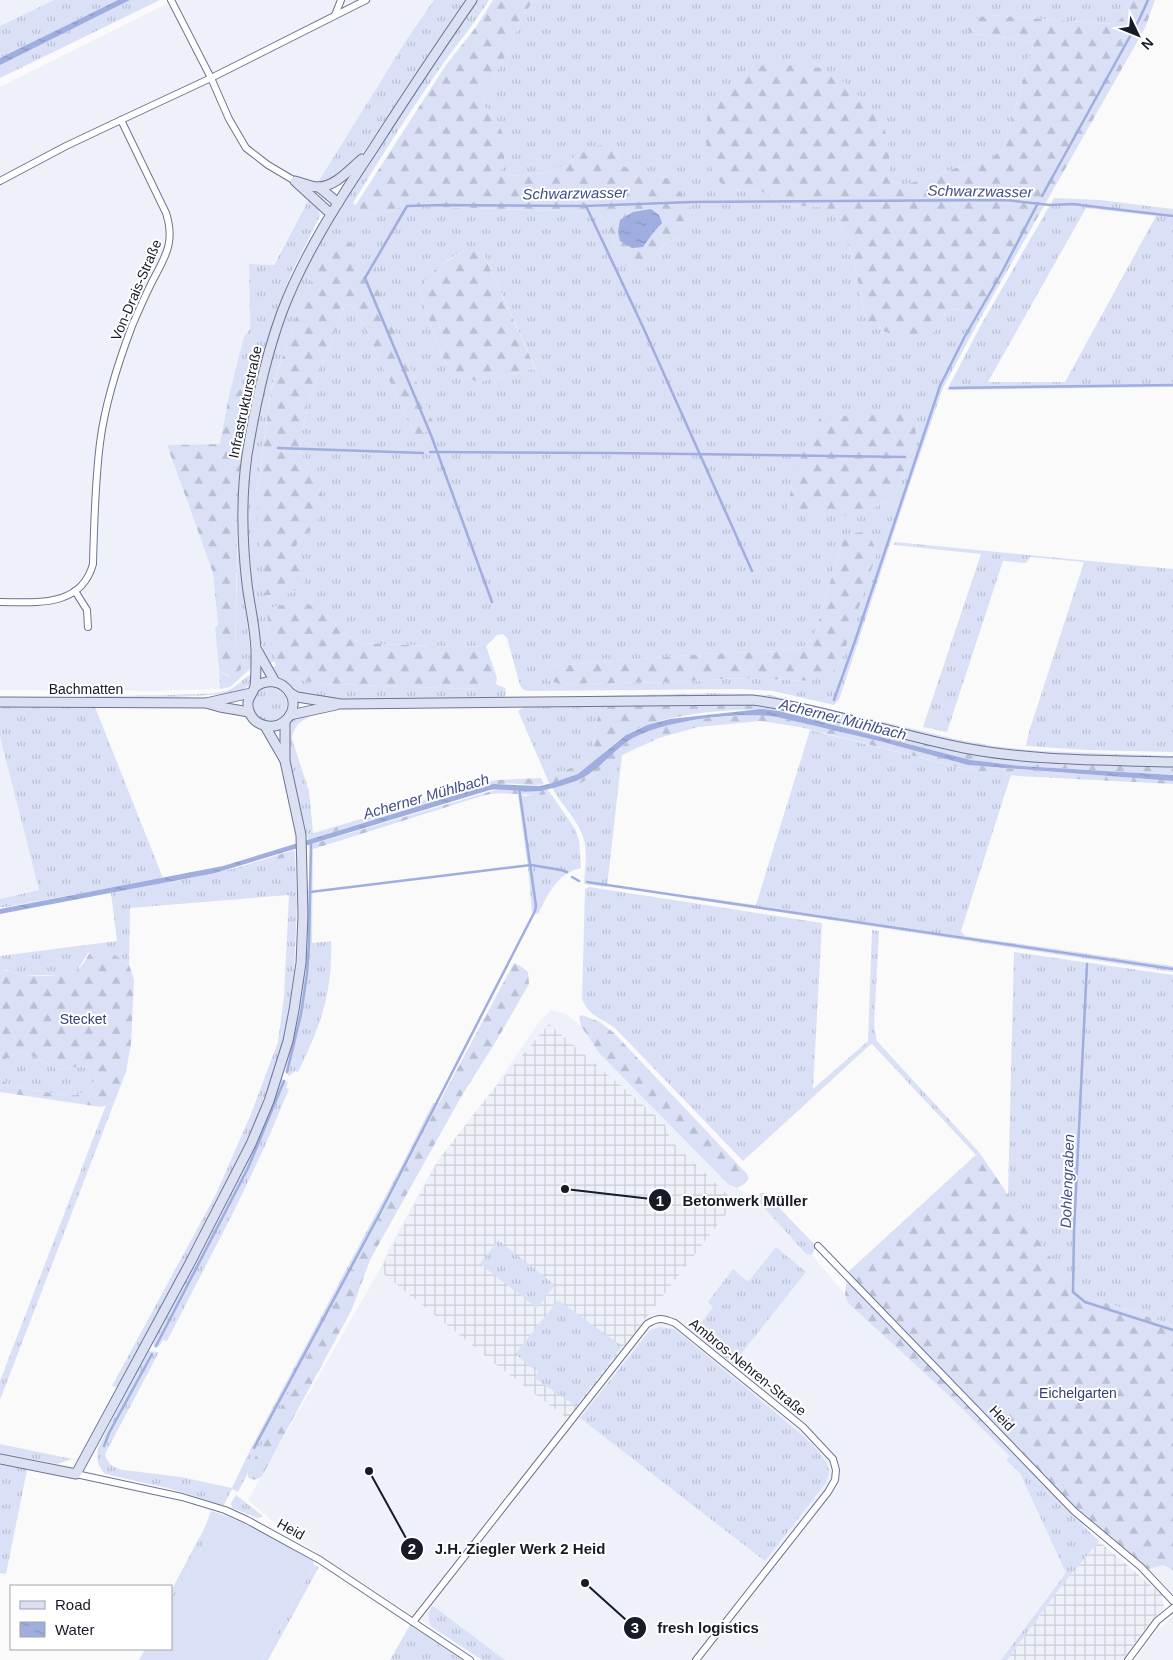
<svg xmlns="http://www.w3.org/2000/svg" width="1173" height="1660" viewBox="0 0 1173 1660" font-family="Helvetica,sans-serif">
  <style>
    .built { fill: #eff1fa }
    .industrial { fill: url(#industrial-grid) }
    .grass { fill: url(#grass-tufts); fill-rule: evenodd }
    .forest { fill: url(#forest-firs) }
    .pitch { fill: #dae1f6 }
    .water { fill: url(#water-ripples) }
    .lines { fill: none; stroke-linecap: round; stroke-linejoin: round }
    .stream { stroke: #9faddf; stroke-width: 2.5 }
    .street-casing { stroke: #6c7493; stroke-width: 8 }
    .secondary-casing { stroke: #6c7493; stroke-width: 11 }
    .street { stroke: #fff; stroke-width: 6 }
    .secondary { stroke: #dbe0f2; stroke-width: 9 }
    .labels { text-anchor: middle; dominant-baseline: central; stroke-width: 4; stroke-linejoin: round; paint-order: stroke }
    .street-label { font-size: 14px; fill: #171a27; stroke: #fff }
    .park-label { font-size: 14px; fill: #323d7b; stroke: #fff }
    .water-label { font-size: 15px; font-style: italic; fill: #404d8c; stroke: #fff }
    .leader { fill: none; stroke: #171a27; stroke-width: 2 }
    .callout-dot { fill: #171a27; stroke: #fff; stroke-width: 2 }
    .mark-label { font-size: 15px; text-anchor: middle; font-weight: bold; fill: #fff }
    .callout-label { font-size: 15px; text-anchor: middle; font-weight: bold; fill: #171a27; stroke: #fff; stroke-width: 4; stroke-linejoin: round; paint-order: stroke }
  </style>
  <defs>
    <pattern id="industrial-grid" width="8" height="8" patternUnits="userSpaceOnUse" patternTransform="scale(1.25)"><rect width="8" height="8" fill="#eff1fa"/><path d="M0 4h8M4 0v8" fill="none" stroke="#ccced6"/></pattern>
    <pattern id="grass-tufts" width="24" height="20" patternUnits="userSpaceOnUse" patternTransform="scale(1.25)"><rect width="24" height="20" fill="#dae1f6"/><path d="M3 7l-1-3M5 7V3M7 7l1-3M15 17l-1-3M17 17v-4M19 17l1-3" fill="none" stroke="#bac0d3"/></pattern>
    <pattern id="forest-firs" width="22" height="20" patternUnits="userSpaceOnUse" patternTransform="scale(1.25)"><rect width="22" height="20" fill="#dae1f6"/><path d="M5 1l3.5 6h-7zM16 11l3.5 6h-7z" fill="#bac0d3"/></pattern>
    <pattern id="water-ripples" width="26" height="14" patternUnits="userSpaceOnUse" patternTransform="scale(1.25)"><rect width="26" height="14" fill="#9faddf"/><path d="M2 4q2-2 4 0t4 0M15 11q2-2 4 0t4 0" fill="none" stroke="#8894bf"/></pattern>
  </defs>
  <rect width="100%" height="100%" fill="#fafafa"/>
  <g class="built">
    <path d="M0,0H54L0,26Z"/>
    <path d="M175,0H434L407,39L318,182L273,265L249,264L250,329L244,337L221,444L167,445L213,573L218,626L215,627L220,689L151,691L0,690V87Z"/>
    <path d="M0,737L39,890L0,899Z"/>
    <path d="M551,1010L566,1014L581,1026L600,1054L728,1184L737,1188L760,1203L806,1254L812,1255L845,1294L848,1303L945,1392L1099,1541L1162,1595L1164,1608L1151,1621L1122,1660H482L289,1535L248,1500L381,1267L388,1250L434,1166L492,1091L541,1019Z"/>
    <path d="M1173,1549V1594L1149,1569Z"/>
    <path d="M1173,1616V1660H1135L1155,1633Z"/>
  </g>
  <g class="industrial">
    <path d="M549,1024L664,1123L671,1141L735,1202L568,1419L498,1366L380,1271L439,1159L492,1091Z"/>
    <path d="M1099,1541L1162,1595L1164,1608L1151,1621L1122,1660H1007L1063,1584Z"/>
  </g>
  <g class="grass">
    <path d="M54,0H118L0,58V26Z"/>
    <path d="M130,0H160L0,78V64Z"/>
    <path d="M434,0H467L366,149L340,175L323,183L318,182L407,39Z"/>
    <path d="M477,0H489C475,23 458,43 442,65C411,110 381,156 353,203L362,212L373,216L404,206L597,212L607,221L617,249L641,270L668,242L685,236L668,178L638,172L621,165L615,150L579,151L568,165L545,173L512,176L501,171L499,124L484,106L483,95L510,48L522,16L535,0H1130L1120,20L1109,24L989,15L971,33L1030,41L1033,45L1004,146L999,152L987,161L956,168L932,177L903,185L888,179L890,151L726,189L761,191L785,205L826,207L836,215L854,260L865,317L936,329L941,317L952,309L969,311L977,318L981,317L943,388L911,480L842,691L839,699L834,705L773,691L741,689L530,691L523,690L520,685L507,638L503,634L497,635L486,646L454,647L359,643L340,631L327,614L267,611C269,634 270,662 292,676C306,684 325,683 341,684C390,687 440,688 489,689L496,684L505,688L506,692L504,699L359,700L307,696L295,692L290,685L274,674L271,669L276,665L274,661L269,665C254,631 253,594 250,557C248,540 246,522 247,505C248,420 274,333 312,258C331,221 355,186 377,151C409,100 442,50 477,0ZM480,247L537,371L531,369L478,382L454,372L443,359L420,294C425,273 459,248 480,247ZM325,253L356,269L365,262L374,274L375,282L433,422V428L416,435L353,306L349,304L345,305L308,401L299,446L303,457L320,483L316,525L300,540L294,549L295,554L305,570L257,509V493L271,389L302,302ZM812,430L916,439L896,495L878,506L787,505ZM843,539L855,617L841,661L837,668L810,681L746,678L670,682L559,684L548,680L553,666L703,654L782,651L804,647L815,634Z"/>
    <path d="M1054,198L1100,200L1173,209V387L947,390L981,325ZM1086,208L1156,216L1065,382H988Z"/>
    <path d="M309,199L319,210L320,216L291,274L280,303L255,386L230,391L244,337L250,329L249,264L274,265Z"/>
    <path d="M238,533L252,667L230,687L220,689L219,671L228,676L240,661L235,656Z"/>
    <path d="M895,542L1173,569V752L1087,750L1026,746L1029,732L1084,562L1030,557L1026,563L1003,561L947,732L923,727L981,554L894,545Z"/>
    <path d="M252,674L249,685L239,693L162,698L86,699L85,697L86,695C120,696 154,696 188,694C200,694 214,694 226,691C237,688 242,678 252,674Z"/>
    <circle cx="270" cy="704" r="17"/>
    <path d="M714,693L770,695L955,739L993,746L1040,751L1173,756V759L1019,753L957,743L811,708L721,696L592,699L522,698Z"/>
    <path d="M0,706L95,707L163,878L6,907H0V899L39,890L0,737Z"/>
    <path d="M605,706C592,720 596,736 594,754L587,761L547,778L518,711L524,707Z"/>
    <path d="M331,711C314,715 294,718 292,739L309,791L313,833L307,835L289,759L287,727L294,718L309,713Z"/>
    <path d="M810,730L965,769L1011,775L961,931L965,936L1173,966V972L692,899L693,896L756,905Z"/>
    <path d="M622,755L607,887L584,884C585,869 588,851 583,837C578,821 564,807 555,793L577,786Z"/>
    <path d="M518,794L525,796L551,794L575,829L579,840L581,868C556,874 549,893 538,914L532,913L529,876Z"/>
    <path d="M313,849L312,943L331,941C333,993 320,1027 298,1072L295,1071L289,1076L285,1071C307,995 307,928 310,850Z"/>
    <path d="M295,855L297,905L294,972L285,1036L260,1110L244,1146L192,1249L118,1387L112,1386L216,1194L251,1114L278,1042L284,997L289,895L130,908L129,965L105,949L88,953L78,969L66,975H21L6,970H0V956L117,941L111,893L236,868L248,867Z"/>
    <path d="M589,887L822,923L813,1089L868,1041L872,930L879,931L874,1026L877,1041L979,1152L976,1155L873,1045L871,1044L743,1161L616,1029C601,1017 589,1017 582,999L585,889Z"/>
    <path d="M1014,952L1173,975V1325L1088,1297L1066,1280L1008,1195Z"/>
    <path d="M20,1052L33,1056L59,1070L80,1066L95,1070C98,1081 89,1092 77,1095C65,1097 23,1087 8,1085L0,1078V1059H5Z"/>
    <path d="M281,1079L288,1082L286,1088L289,1089L265,1146L235,1209L167,1341L163,1340L160,1345L156,1348L154,1347L153,1342L256,1145Z"/>
    <path d="M114,1103L0,1400V1381L106,1105Z"/>
    <path d="M433,1103H439L238,1492L232,1489L224,1505H221L171,1489L105,1474C98,1466 96,1460 98,1448L145,1354L148,1351L159,1352L105,1454C108,1464 113,1468 124,1470L181,1477L232,1488L251,1448L403,1163Z"/>
    <path d="M760,1193H765L816,1246L812,1255L806,1254L760,1203L759,1196Z"/>
    <path d="M498,1240L555,1285L537,1308L480,1264Z"/>
    <path d="M776,1247L806,1272L733,1364L694,1332L713,1307L708,1302L733,1269L748,1282Z"/>
    <path d="M558,1300L622,1346L576,1406L534,1378L538,1372L515,1354Z"/>
    <path d="M659,1327L674,1329C711,1359 748,1389 784,1420C799,1433 819,1447 827,1465C830,1471 829,1476 826,1483L765,1561L580,1418L644,1338L649,1331Z"/>
    <path d="M0,1444L72,1459L57,1464L0,1453Z"/>
    <path d="M1010,1456L1099,1541L1063,1584L1007,1660H1001L1066,1573L1020,1473L1006,1460Z"/>
    <path d="M0,1462L25,1468L27,1470L6,1574L0,1573Z"/>
    <path d="M236,1495L263,1516L258,1518L232,1508L231,1503Z"/>
    <path d="M211,1511L221,1514L171,1602V1591L205,1527Z"/>
    <path d="M314,1565L319,1567L268,1660H262Z"/>
    <path d="M433,1606L505,1660H482L432,1627C427,1619 427,1613 433,1606Z"/>
    <path d="M410,1625L462,1660H390Z"/>
  </g>
  <g class="forest">
    <path d="M493,0H535L522,16L510,48L483,95L484,106L499,124L507,146L501,171L512,176L545,173L568,165L579,151L606,144L615,150L621,165L638,172L668,178L680,192L695,214L693,227L685,236L668,242L641,270L626,266L617,249L607,221L597,212L404,206L373,216L362,212L355,206L446,65L476,27Z"/>
    <path d="M1130,0H1155L1145,28L981,317L977,318L969,311L952,309L941,317L937,329L928,337C906,336 879,337 865,317L854,260L836,215L825,207L785,205L761,191L726,189L713,174L705,138L708,113L740,80L766,63L822,68L849,85L883,122L890,151L888,179L903,185L932,177L956,168L987,161L999,152L1004,146L1033,45L1030,41L971,33L968,29L974,20L988,15L1109,24L1120,20Z"/>
    <path d="M338,238H343L354,246L356,268L365,262L369,261L376,267L375,282L433,422V428L418,436L416,435L353,306L349,304L345,305L308,401L299,446L303,457L320,483L323,506L316,525L300,540L294,549L296,556L305,570L304,583C291,596 284,595 265,595L257,509V493L271,390L302,301L325,253Z"/>
    <path d="M471,247H480L537,372L531,369L478,382L454,372L443,359L420,294C425,270 451,259 471,247Z"/>
    <path d="M255,386L243,441L238,500L235,656L240,661L241,669C233,679 228,675 219,671L215,627L218,626L213,573L167,445L220,444L230,391Z"/>
    <path d="M906,413L915,425L916,439L896,495L878,506L854,516L789,511L787,505C796,476 802,441 821,417Z"/>
    <path d="M862,532L871,539L877,552L841,661L837,668L824,677L810,681L744,678L670,682L559,684L548,680L546,674L552,666L703,654L782,651L804,647L815,634L843,539L848,534Z"/>
    <path d="M306,603L327,614L340,631L359,643L454,647L486,646L497,678L496,684L489,689C440,688 390,687 341,684C325,683 306,684 292,676C269,662 269,634 267,611L275,606Z"/>
    <path d="M728,703L789,709L969,753L1004,758L1173,766V775L1021,766L971,760L779,711C739,707 660,713 626,735C611,745 599,759 585,770C575,777 561,780 549,784L547,778L587,761L594,754C596,736 592,720 605,706Z"/>
    <path d="M759,714L777,717L879,741L968,765L1173,781V784L1018,776L965,769L800,727L760,721L698,727L659,738L622,755L577,786L555,793L552,788C563,785 575,783 584,776C603,765 617,747 636,736C669,717 721,718 759,714Z"/>
    <path d="M541,778L544,784C530,787 516,782 502,784C436,798 372,820 308,840L307,835L478,784L496,780Z"/>
    <path d="M499,789L531,791L547,789L551,794C529,797 508,791 485,795L310,850L309,845Z"/>
    <path d="M294,850L295,855L248,867L236,868Z"/>
    <path d="M94,948L105,949L119,958L129,965L134,979L131,1044L126,1072L114,1103L101,1107L0,1092V1078L8,1085C23,1087 65,1097 77,1095C89,1092 99,1081 94,1070L80,1066L59,1070L33,1056L20,1052L5,1059H0V970C9,970 15,974 23,975C37,976 66,977 77,970C85,965 87,954 94,948Z"/>
    <path d="M514,963L522,967L528,972L529,984L498,1038L461,1097L370,1260L352,1309L262,1476C257,1480 254,1481 248,1477V1471L439,1103Z"/>
    <path d="M582,1015L600,1022L614,1033L747,1174L748,1179L744,1184L737,1188L728,1184L600,1054L581,1026L579,1017Z"/>
    <path d="M979,1152L1066,1280L1088,1297L1173,1325V1570L1163,1565L1149,1569L1079,1522L1010,1456L945,1392L848,1303L845,1294L848,1272Z"/>
  </g>
  <path class="pitch" d="M221,1514C254,1526 283,1544 313,1561L314,1565L262,1660H139L145,1649H171V1602Z"/>
  <g class="water">
    <path d="M118,0H130L0,65V58Z"/>
    <path d="M651,209L659,215L662,223L653,233L643,247L632,248L620,241L618,232L620,220L633,212Z"/>
    <path d="M761,709L779,711L971,760L1021,766L1173,775V781L968,765L879,741L777,717C740,711 659,720 628,741C610,754 594,775 573,782C562,786 550,789 540,791C523,793 506,788 490,790L215,873L0,914V909L223,866L435,801L493,784L539,786L549,784L578,774L626,735L647,725L670,719Z"/>
  </g>
  <g class="lines">
    <g class="stream">
      <path d="M1042,196L1139,20L1148,0"/>
      <path d="M586,206L643,327L752,571"/>
      <path d="M950,388L1173,385"/>
      <path d="M278,448L423,453"/>
      <path d="M430,452L613,453L905,457"/>
      <path d="M492,602L431,435L365,278L407,206L445,205L586,206L692,202L1006,200L1050,205L1073,204L1105,208L1173,216"/>
      <path d="M834,700L855,641L940,386L964,338L1002,272L1038,203"/>
      <path d="M572,877L579,881"/>
      <path d="M587,882L1173,969"/>
      <path d="M310,892L531,865L561,870L567,872"/>
      <path d="M1087,964L1074,1231L1073,1292L1085,1302L1173,1330"/>
      <path d="M287,1072L301,1014L307,974L309,945L311,842"/>
      <path d="M156,1346L248,1168L284,1081"/>
      <path d="M104,1446L109,1433L152,1354"/>
      <path d="M254,1448L379,1215L535,911L536,906L519,788"/>
    </g>
    <defs>
      <g id="street">
        <path d="M171,0L211,78L229,119L246,148L268,165L295,181"/>
        <path d="M335,15L341,0"/>
        <path d="M121,120L211,78L366,0"/>
        <path d="M0,181L66,146L121,120L166,213C176,244 164,258 151,284C144,298 138,312 132,326C118,363 105,403 100,443C95,483 94,523 93,564C81,608 36,602 0,602"/>
        <path d="M75,591L87,610L88,627"/>
        <path d="M818,1246L1074,1511L1141,1567L1173,1601"/>
        <path d="M76,1474L182,1497L225,1510L247,1520L320,1560L470,1660"/>
        <path d="M413,1622L647,1324C659,1317 662,1318 675,1323L803,1427L833,1459L836,1470L835,1480L828,1492L696,1660"/>
        <path d="M1128,1660L1157,1621L1173,1608"/>
      </g>
      <g id="secondary">
        <path d="M295,181C302,183 311,187 318,187C335,187 350,169 362,159"/>
        <path d="M297,183L331,214"/>
        <path d="M319,187L338,203"/>
        <path d="M257,650L275,682"/>
        <path d="M255,687C280,669 307,701 285,721C273,731 254,726 249,711C245,698 253,695 255,686C256,678 256,667 256,659C257,634 250,609 247,584C242,541 241,497 247,455C255,406 265,358 282,312C304,254 339,200 373,149C405,99 438,49 472,0"/>
        <path d="M290,693L297,697L341,704L752,700C824,709 893,734 964,748C1033,761 1103,760 1173,762"/>
        <path d="M0,702L206,703L251,693"/>
        <path d="M206,703L220,707L249,712"/>
        <path d="M290,715L336,705"/>
        <path d="M265,726L284,759"/>
        <path d="M0,1459L76,1474L190,1263L251,1144L269,1101L288,1041L294,1010L301,963L303,915L301,835L285,761V721"/>
      </g>
    </defs>
    <use href="#street" class="street-casing"/>
    <use href="#secondary" class="secondary-casing"/>
    <use href="#street" class="street"/>
    <use href="#secondary" class="secondary"/>
  </g>
  <g class="labels">
    <g class="street-label">
      <text transform="translate(136 290) rotate(-67)">Von-Drais-Straße</text>
      <text transform="translate(245 402) rotate(-78)">Infrastrukturstraße</text>
      <text x="86" y="689">Bachmatten</text>
      <text transform="translate(748 1367) rotate(39)">Ambros-Nehren-Straße</text>
      <text transform="translate(1002 1418) rotate(46)">Heid</text>
      <text transform="translate(291 1529) rotate(29)">Heid</text>
    </g>
    <g class="park-label">
      <text x="83" y="1019">Stecket</text>
      <text x="1078" y="1393">Eichelgarten</text>
    </g>
    <g class="water-label">
      <text transform="translate(980 191) rotate(1)">Schwarzwasser</text>
      <text transform="translate(575 193) rotate(-1)">Schwarzwasser</text>
      <text transform="translate(843 719) rotate(14)">Acherner Mühlbach</text>
      <text transform="translate(426 796) rotate(-16)">Acherner Mühlbach</text>
      <text transform="translate(1067 1181) rotate(-88)">Dohlengraben</text>
    </g>
  </g>
  <path class="leader" d="M565 1189L660 1200M369 1471L412 1549M585 1583L635 1628"/>
  <g class="callout-dot">
    <circle cx="565" cy="1189" r="5"/>
    <circle cx="369" cy="1471" r="5"/>
    <circle cx="585" cy="1583" r="5"/>
    <circle cx="660" cy="1200" r="12"/>
    <circle cx="412" cy="1549" r="12"/>
    <circle cx="635" cy="1628" r="12"/>
  </g>
  <g class="mark-label">
    <text x="660" y="1206">1</text>
    <text x="412" y="1554">2</text>
    <text x="635" y="1633">3</text>
  </g>
  <g class="callout-label">
    <text x="745" y="1206">Betonwerk Müller</text>
    <text x="520" y="1554">J.H. Ziegler Werk 2 Heid</text>
    <text x="708" y="1633">fresh logistics</text>
  </g>
  <rect x="10" y="1585" width="162" height="65" fill="#ffffff" stroke="#a2a3a9"/>
  <rect x="20" y="1601" width="25" height="8" fill="#dbe0f2" stroke="#a2a3a9"/>
  <text x="55" y="1610" font-size="15" fill="#171a27">Road</text>
  <rect x="20" y="1622" width="25" height="15" fill="url(#water-ripples)" stroke="#a2a3a9"/>
  <text x="55" y="1635" font-size="15" fill="#171a27">Water</text>
  <g transform="translate(1138 35) rotate(133)" stroke="#ffffff" stroke-width="4" paint-order="stroke">
  <path d="M0-4L9 19L0 12L-9 19Z" fill="#171a27"/>
  <text y="-8" font-size="14" font-weight="bold" text-anchor="middle" fill="#171a27">N</text>
  </g>
</svg>
